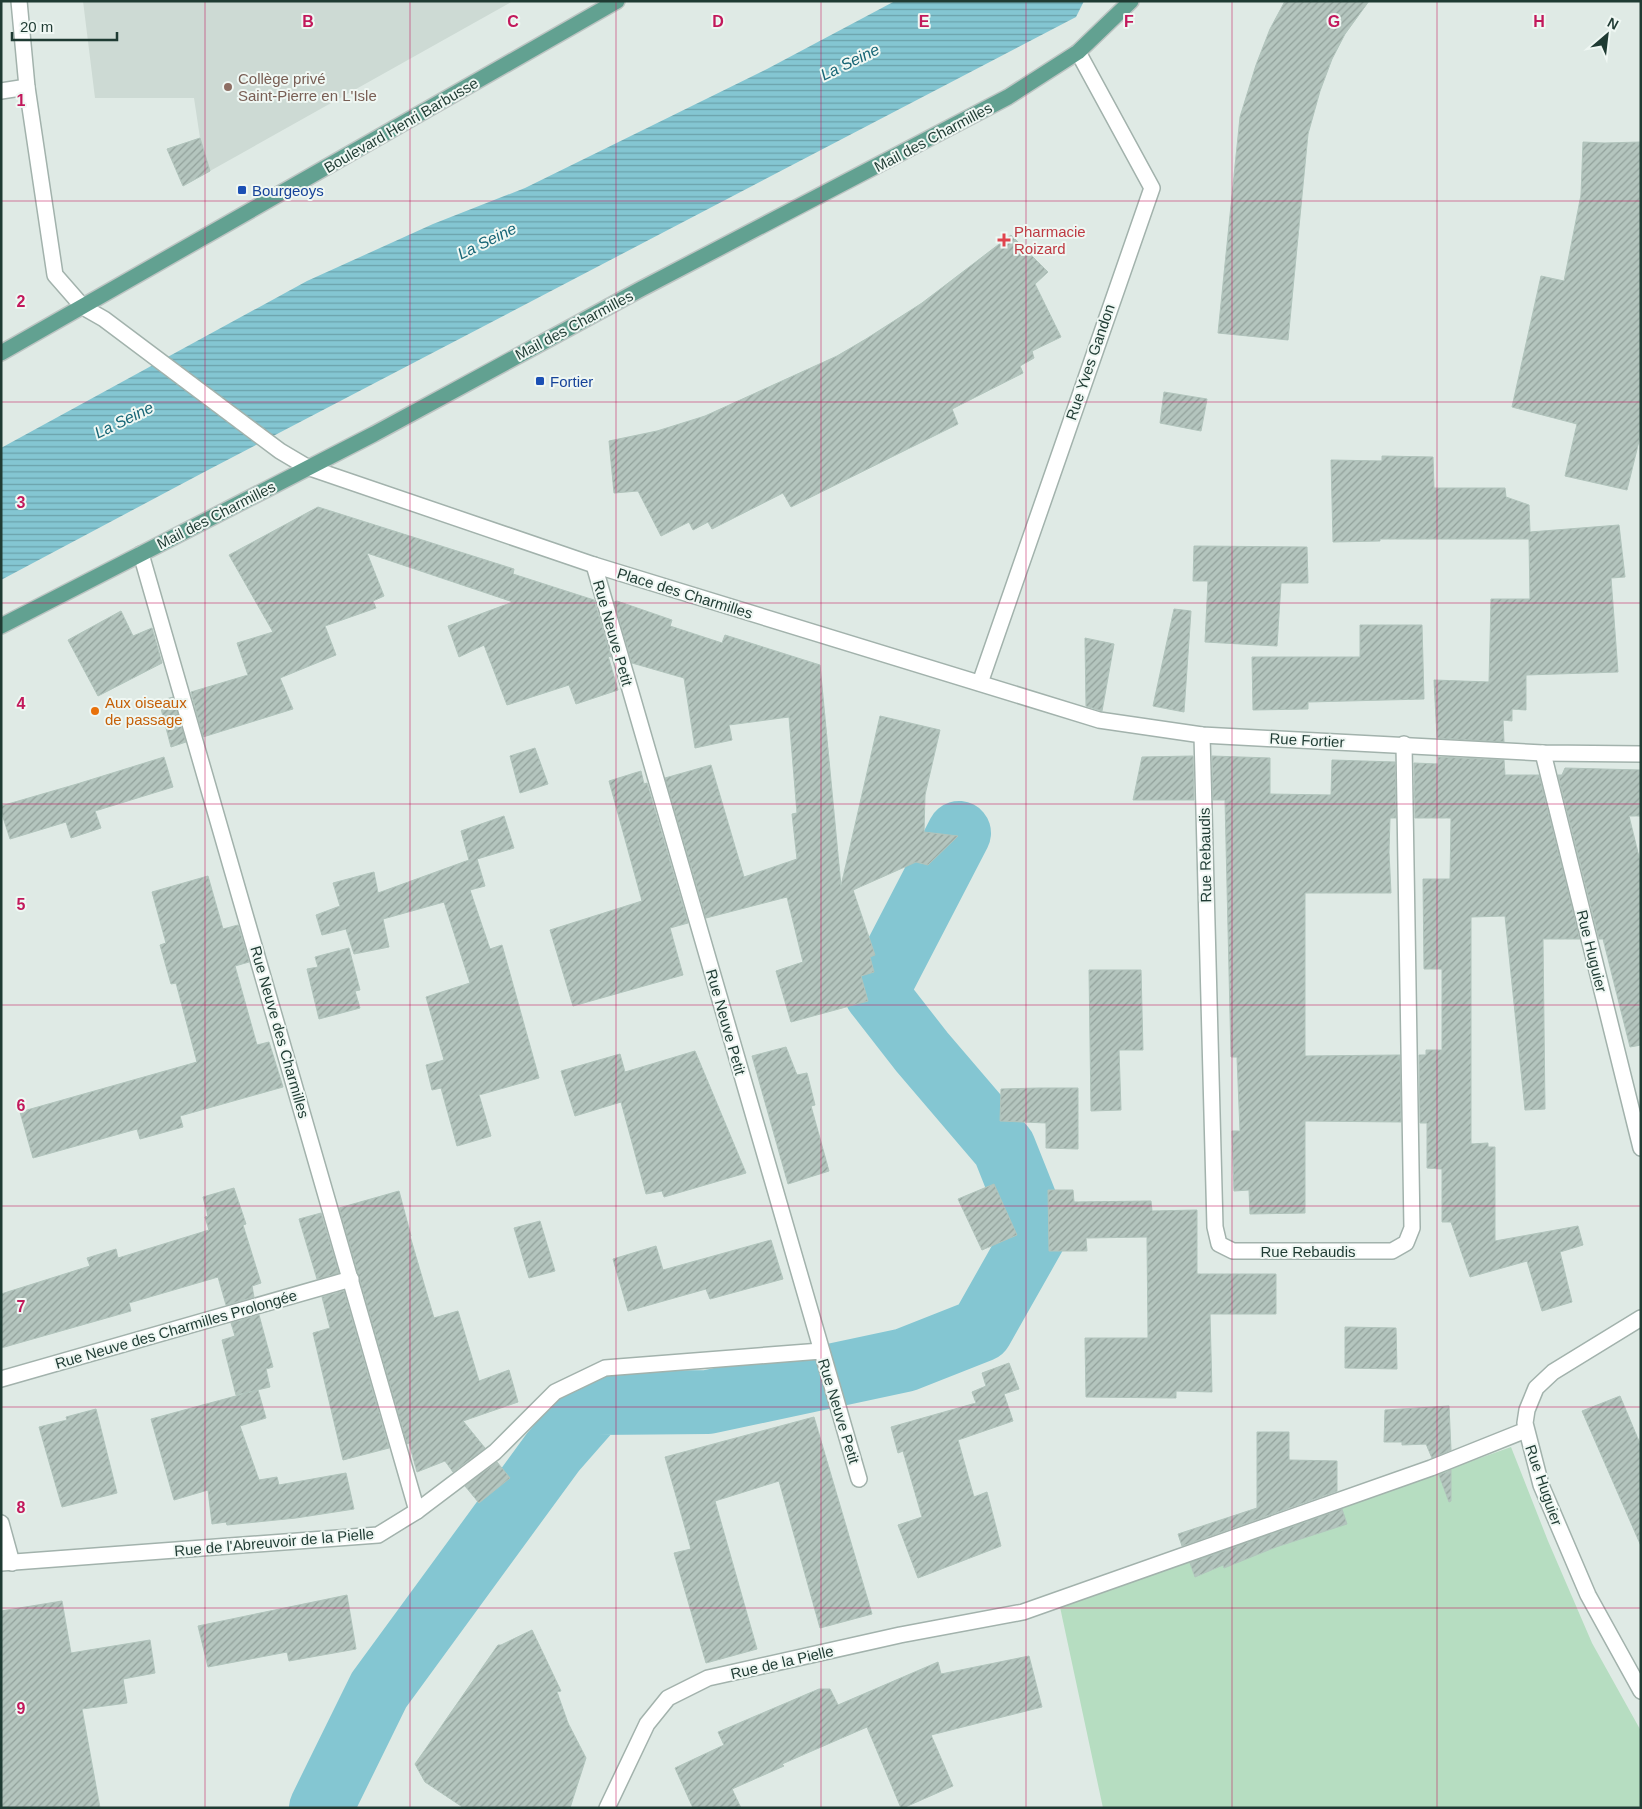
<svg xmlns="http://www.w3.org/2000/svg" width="1642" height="1809" viewBox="0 0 1642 1809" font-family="Helvetica,sans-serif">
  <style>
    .built { fill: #cddad4 }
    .garden { fill: #b6ddc1 }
    .water { fill: url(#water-rules) }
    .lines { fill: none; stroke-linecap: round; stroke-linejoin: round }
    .river { stroke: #84c6d2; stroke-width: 64 }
    .building { fill: url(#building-hatch); stroke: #b1c4bc }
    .minor-casing { stroke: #a2b2ac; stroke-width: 18 }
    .major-casing { stroke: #bcc4c2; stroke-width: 18 }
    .minor { stroke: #fff; stroke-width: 15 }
    .major { stroke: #62a191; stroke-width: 15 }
    .grid { fill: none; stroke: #c2185b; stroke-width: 1; stroke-opacity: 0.55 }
    .education-dot { fill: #8d6e63; stroke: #eff7f3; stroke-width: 2 }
    .transit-dot { fill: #1a4fb4; stroke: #eff7f3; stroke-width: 2 }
    .health-dot { fill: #e0444e; stroke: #eff7f3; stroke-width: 2 }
    .food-dot { fill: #e8710a; stroke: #eff7f3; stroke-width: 2 }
    .labels { text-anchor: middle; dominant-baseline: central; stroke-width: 4; stroke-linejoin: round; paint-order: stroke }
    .education-label { font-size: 15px; fill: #785e54; stroke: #eff7f3; text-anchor: start }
    .street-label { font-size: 15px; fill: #1f3b33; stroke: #eff7f3 }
    .transit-label { font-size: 15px; fill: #164399; stroke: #eff7f3; text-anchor: start }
    .health-label { font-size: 15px; fill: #be3a42; stroke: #eff7f3; text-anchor: start }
    .food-label { font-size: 15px; fill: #c56008; stroke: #eff7f3; text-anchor: start }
    .water-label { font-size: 16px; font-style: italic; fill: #196777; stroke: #eff7f3 }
    .grid-label { font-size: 16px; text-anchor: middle; font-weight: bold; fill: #c2185b; stroke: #eff7f3; stroke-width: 4; stroke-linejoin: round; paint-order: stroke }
  </style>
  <defs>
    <pattern id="water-rules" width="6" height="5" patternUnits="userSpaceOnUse" patternTransform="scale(1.25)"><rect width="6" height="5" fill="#84c6d2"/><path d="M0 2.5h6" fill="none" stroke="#6ba2ab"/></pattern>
    <pattern id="building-hatch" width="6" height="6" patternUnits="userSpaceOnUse" patternTransform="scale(1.25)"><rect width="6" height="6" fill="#b4c5be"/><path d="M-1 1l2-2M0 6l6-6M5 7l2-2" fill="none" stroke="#92a19b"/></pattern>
  </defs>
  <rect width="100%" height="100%" fill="#dfeae5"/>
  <path class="built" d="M83,1H513L210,171L200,138L194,98H95Z"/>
  <path class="garden" d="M1511,1447L1548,1541L1592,1643L1641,1731V1808H1103L1060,1607Z"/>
  <path class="water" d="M895,1H1084L1076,17L208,470L1,580V448L307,281L433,224L525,188L767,69Z"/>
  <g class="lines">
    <path class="river" d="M321,1808L379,1690L553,1452L596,1403L708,1402L905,1360L981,1330L1037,1231L1004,1148L922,1052L876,993L959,833"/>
  </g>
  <g class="building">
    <path d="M1285,1H1369L1345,34L1332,59L1320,91L1308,134L1288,340L1218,333L1240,117L1256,65L1270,29Z"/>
    <path d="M200,138L210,171L183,186L167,149Z"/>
    <path d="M1583,142L1604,143L1641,142V433L1627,490L1565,476L1577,424L1512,407L1541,276L1564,281L1581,195Z"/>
    <path d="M1011,235L1048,272L1035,284L1061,337L1032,351L1034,358L1020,366L1023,373L952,409L958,424L791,507L783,493L712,529L708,522L693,530L689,522L661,536L638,491L614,493L609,441L657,431L705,416L837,356L866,339L922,303Z"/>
    <path d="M1164,392L1207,399L1201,431L1160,423Z"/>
    <path d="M1382,456L1433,457L1434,488H1505L1506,497L1529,505L1530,532L1619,525L1625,577L1611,578L1618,672L1526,675V710L1512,709V721L1503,720L1504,742L1437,738L1434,680L1489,682L1491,599H1530L1529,539H1380V541L1333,542L1331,460L1382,461Z"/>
    <path d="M318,507L514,569L513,574L594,600L611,657L608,656L618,690L576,704L569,685L507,705L484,645L459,657L448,626L513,602L367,553L384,596L373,601L376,608L325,626L336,655L280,678L293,709L203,737L191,692L248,675L237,643L273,632L229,555Z"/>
    <path d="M1194,546L1307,547L1308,583H1281L1277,646L1205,642L1208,581H1193Z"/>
    <path d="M617,601L672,620L670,626L722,643L725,635L820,665L841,886L880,716L940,730L925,795L924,832L958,836L928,865L916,862L853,890L875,955L870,957L874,972L861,976L868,1001L791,1022L776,971L803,962L787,897L706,918L665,778L711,765L744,877L797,859L792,814L797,813L789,717L729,725L732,740L695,748L684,678L632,663L614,602Z"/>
    <path d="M1174,609L1191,611L1184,712L1153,706Z"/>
    <path d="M121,611L133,636L152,628L162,663L98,696L68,640Z"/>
    <path d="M1360,625H1422L1424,699L1308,702V709L1253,710L1252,657H1360Z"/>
    <path d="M1085,638L1114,644L1102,711L1086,706Z"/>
    <path d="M173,697L186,742L171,747L159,701Z"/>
    <path d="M535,748L548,784L520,793L510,756Z"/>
    <path d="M1193,756L1194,800H1133L1142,757Z"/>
    <path d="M1212,756L1270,758V794L1331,795L1332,760L1395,762L1396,818H1390L1389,852L1391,893H1305V1056L1400,1055L1401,1122L1305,1121V1213L1250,1214L1249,1190L1234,1191L1232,1131H1240L1237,1057H1231L1225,800H1213Z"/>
    <path d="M164,757L173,787L95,811L101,828L71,838L66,822L10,839L1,811V806L77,784Z"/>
    <path d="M1438,757L1504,760L1505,775H1539L1580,939H1543L1545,1109L1525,1110L1505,916L1471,917V1144L1488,1143V1147H1495V1241L1578,1226L1583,1245L1560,1252L1572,1302L1542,1311L1527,1261L1470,1277L1451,1222H1442V1169L1427,1168V1123H1420L1419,1055H1426V1050H1442V969H1424L1423,879H1450L1451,818H1415L1414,763L1438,764Z"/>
    <path d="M1565,768L1641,770V816H1629L1641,865V1045L1630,1047L1603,939H1599L1558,775H1562Z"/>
    <path d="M641,771L644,784L647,783L688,923L670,928L683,975L573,1006L550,930L642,901L609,781Z"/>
    <path d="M504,816L514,848L477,859L485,886L470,890L490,949L502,945L539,1078L479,1095L491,1136L457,1146L441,1088L432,1090L426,1065L444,1060L426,997L470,983L444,902L383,919L389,947L354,954L346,929L322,935L316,915L340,906L333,883L374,872L378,893L469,860L461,831Z"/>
    <path d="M208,876L223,929L238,925L249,962L235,966L257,1045L269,1042L283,1087L180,1116L183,1127L140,1139L137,1129L33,1158L20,1112L197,1062L176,983L171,984L160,945L166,943L152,892Z"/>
    <path d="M349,948L360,990L355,991L360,1008L319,1019L307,969L318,967L315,957Z"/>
    <path d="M1089,970H1141L1143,1050H1119L1121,1110L1091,1111Z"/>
    <path d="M786,1047L797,1075L807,1073L815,1105L811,1106L829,1171L788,1184L752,1056Z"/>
    <path d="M695,1051L746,1173L664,1197L662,1191L646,1194L621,1102L575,1116L561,1071L620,1054L625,1072Z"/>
    <path d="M1039,1088H1078V1149L1046,1148V1123L1000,1121L1001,1089Z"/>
    <path d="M994,1184L1017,1235L982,1250L958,1199Z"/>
    <path d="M234,1188L246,1224L243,1225L261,1283L252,1286L254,1297L226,1305L218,1277L129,1303L131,1311L1,1348V1294L90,1266L87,1258L116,1249L118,1258L209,1230L205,1217L208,1216L203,1197Z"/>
    <path d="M1048,1190H1073L1074,1202L1151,1201L1152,1211L1197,1210V1274H1276V1314H1210L1212,1392L1176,1391V1398L1086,1397L1085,1338H1148L1147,1237L1086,1238L1087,1251H1049Z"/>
    <path d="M399,1191L411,1236H410L434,1318L458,1311L479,1381L509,1370L518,1402L463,1421L485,1448L453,1472L445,1461L417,1472L409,1443L407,1444L339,1208Z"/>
    <path d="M321,1213L339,1273L317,1279L299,1219Z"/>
    <path d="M540,1221L555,1271L529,1278L514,1228Z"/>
    <path d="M771,1240L783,1279L710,1299L706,1289L628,1311L613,1259L656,1246L663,1270Z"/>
    <path d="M344,1291L389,1448L343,1460L313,1333L330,1328L322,1297Z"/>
    <path d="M259,1315L273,1367L266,1369L270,1387L236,1395L222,1340L235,1336L231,1323Z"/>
    <path d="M1345,1327L1396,1328L1397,1369L1345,1368Z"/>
    <path d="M1009,1363L1019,1389L1004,1394L1013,1421L958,1440L974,1497L987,1492L1001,1546L918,1578L898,1525L922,1517L903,1451L898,1453L891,1427L976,1403L972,1392L986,1386L982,1373Z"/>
    <path d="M258,1390L266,1418L240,1426L259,1480L277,1477L279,1485L346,1473L354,1509L296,1518L227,1525L226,1522L212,1524L208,1490L174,1500L151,1419Z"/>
    <path d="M1620,1396L1641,1446V1546L1582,1411Z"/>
    <path d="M1449,1406L1451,1450L1432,1458L1426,1444L1402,1445V1442H1384L1385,1410Z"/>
    <path d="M96,1409L117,1493L62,1507L39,1427L67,1420L66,1417Z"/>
    <path d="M814,1417L872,1614L820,1628L779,1481L715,1501L757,1649L706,1663L674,1553L691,1549L665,1457Z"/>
    <path d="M1257,1432H1289V1460L1337,1461V1491L1182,1546L1178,1534L1257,1508Z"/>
    <path d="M497,1462L510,1478L479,1503L465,1486Z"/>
    <path d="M1451,1470V1501L1449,1502L1439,1475Z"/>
    <path d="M1342,1509L1347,1524L1276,1547L1224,1568L1223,1565L1195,1577L1190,1563Z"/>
    <path d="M347,1595L356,1649L289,1661L287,1652L208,1667L198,1626Z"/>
    <path d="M62,1601L71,1653L150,1640L155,1673L123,1679L127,1703L82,1709L100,1808H1V1611Z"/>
    <path d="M532,1630L561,1691L557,1692L568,1723L586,1758L570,1808H464L425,1782L415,1764L498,1645H501Z"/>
    <path d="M1029,1656L1042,1707L931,1735L953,1786L903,1808H901L867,1727L782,1764L784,1766L732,1789L741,1808H693L675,1768L724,1745L718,1732L819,1689H830L838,1705L938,1662L941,1674Z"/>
  </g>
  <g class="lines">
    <defs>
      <g id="minor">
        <path d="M19,1L27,87L55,275L83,307L104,319L280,451L307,467L594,565L1099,720L1202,735L1543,753L1641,754"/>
        <path d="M1,91L27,87"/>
        <path d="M141,554L417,1511"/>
        <path d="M594,565L859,1479"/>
        <path d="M980,683L1152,188L1078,52"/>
        <path d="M1202,735L1215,1227L1219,1244L1233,1251H1392L1406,1243L1412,1228L1404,744"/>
        <path d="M1543,753L1641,1148"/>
        <path d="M1641,1318L1553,1372L1536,1388L1527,1410L1525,1423L1541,1485L1588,1595L1641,1691"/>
        <path d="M1,1379L351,1279"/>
        <path d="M1,1523L12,1563"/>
        <path d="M1,1563L378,1535L417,1511L495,1452L555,1392L605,1368L821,1351"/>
        <path d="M607,1808L647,1724L668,1698L708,1678L900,1635L1023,1612L1431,1468L1526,1430"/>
      </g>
      <g id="major">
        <path d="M1,353L617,1"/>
        <path d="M1,626L374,434L641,289L1008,97L1078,52L1131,1"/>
      </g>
    </defs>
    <use href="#minor" class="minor-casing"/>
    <use href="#major" class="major-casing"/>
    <use href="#minor" class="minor"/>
    <use href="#major" class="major"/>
  </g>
  <path class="grid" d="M205,1V1808M410,1V1808M616,1V1808M821,1V1808M1026,1V1808M1232,1V1808M1437,1V1808M1,201H1641M1,402H1641M1,603H1641M1,804H1641M1,1005H1641M1,1206H1641M1,1407H1641M1,1608H1641"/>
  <circle class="education-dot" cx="228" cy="87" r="5"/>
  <g class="transit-dot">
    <rect x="237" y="185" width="10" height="10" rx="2.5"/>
    <rect x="535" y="376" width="10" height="10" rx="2.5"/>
  </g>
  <path class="health-dot" d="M1001.5 232.5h5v5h5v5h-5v5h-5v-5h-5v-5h5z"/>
  <circle class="food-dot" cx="95" cy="711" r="5"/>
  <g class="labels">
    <g class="education-label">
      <text x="238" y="78">Collège privé<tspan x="238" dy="17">Saint-Pierre en L'Isle</tspan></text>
    </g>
    <g class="street-label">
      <text transform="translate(401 125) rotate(-30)">Boulevard Henri Barbusse</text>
      <text transform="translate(933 137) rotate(-28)">Mail des Charmilles</text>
      <text transform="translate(574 325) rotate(-28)">Mail des Charmilles</text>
      <text transform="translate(1090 362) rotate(-71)">Rue Yves Gandon</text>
      <text transform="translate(216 515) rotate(-27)">Mail des Charmilles</text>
      <text transform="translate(685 593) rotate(17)">Place des Charmilles</text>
      <text transform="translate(613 633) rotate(74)">Rue Neuve Petit</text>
      <text transform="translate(1307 740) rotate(3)">Rue Fortier</text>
      <text transform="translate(1205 855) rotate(-91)">Rue Rebaudis</text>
      <text transform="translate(1592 951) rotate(76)">Rue Huguier</text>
      <text transform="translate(726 1022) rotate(74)">Rue Neuve Petit</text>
      <text transform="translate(280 1032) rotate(74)">Rue Neuve des Charmilles</text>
      <text x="1308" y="1251">Rue Rebaudis</text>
      <text transform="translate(176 1329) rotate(-16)">Rue Neuve des Charmilles Prolongée</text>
      <text transform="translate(839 1411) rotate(73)">Rue Neuve Petit</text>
      <text transform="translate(1544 1485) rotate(71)">Rue Huguier</text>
      <text transform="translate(274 1542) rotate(-5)">Rue de l'Abreuvoir de la Pielle</text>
      <text transform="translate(782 1662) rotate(-13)">Rue de la Pielle</text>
    </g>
    <g class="transit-label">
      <text x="252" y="190">Bourgeoys</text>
      <text x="550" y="381">Fortier</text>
    </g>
    <g class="health-label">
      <text x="1014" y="231">Pharmacie<tspan x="1014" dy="17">Roizard</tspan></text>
    </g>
    <g class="food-label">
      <text x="105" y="702">Aux oiseaux<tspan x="105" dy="17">de passage</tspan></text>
    </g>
    <g class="water-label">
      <text transform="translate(850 62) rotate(-26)">La Seine</text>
      <text transform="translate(487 241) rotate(-26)">La Seine</text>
      <text transform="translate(124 420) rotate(-26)">La Seine</text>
    </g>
  </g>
  <g class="grid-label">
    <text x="308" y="27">B</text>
    <text x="513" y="27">C</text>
    <text x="718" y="27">D</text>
    <text x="924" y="27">E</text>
    <text x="1129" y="27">F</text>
    <text x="1334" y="27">G</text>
    <text x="1539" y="27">H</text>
    <text x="21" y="106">1</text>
    <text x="21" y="307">2</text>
    <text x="21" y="508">3</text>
    <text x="21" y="709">4</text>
    <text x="21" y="910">5</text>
    <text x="21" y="1111">6</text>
    <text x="21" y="1312">7</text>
    <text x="21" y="1513">8</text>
    <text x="21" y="1714">9</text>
  </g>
  <rect width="1642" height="1809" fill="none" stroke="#1f3b33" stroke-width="5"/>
  <g transform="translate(1607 35) rotate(28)" stroke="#eff7f3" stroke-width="4" paint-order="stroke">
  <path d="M0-4L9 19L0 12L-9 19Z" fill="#1f3b33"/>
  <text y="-8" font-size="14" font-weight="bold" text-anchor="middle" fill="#1f3b33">N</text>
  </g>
  <path d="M12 32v8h105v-8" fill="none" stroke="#1f3b33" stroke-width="2.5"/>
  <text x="20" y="32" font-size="15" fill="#1f3b33" stroke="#eff7f3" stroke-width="4" paint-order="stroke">20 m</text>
</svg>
